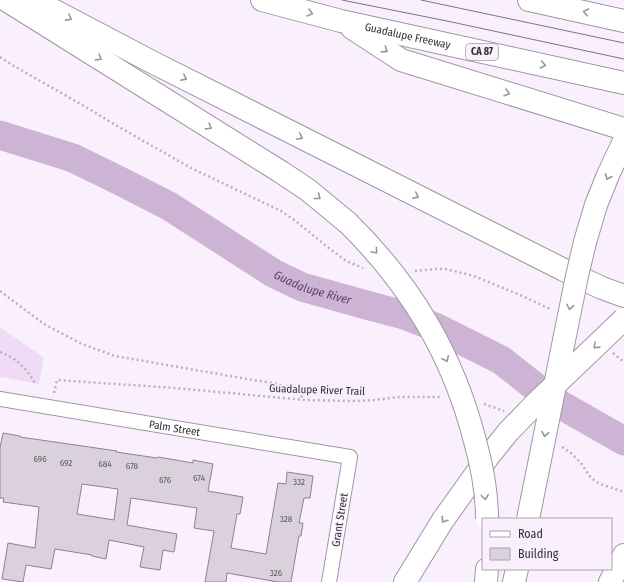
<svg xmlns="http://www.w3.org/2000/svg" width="624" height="582" viewBox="0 0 624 582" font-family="'Fira Sans Condensed',sans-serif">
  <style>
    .green { fill: #f0dbf7 }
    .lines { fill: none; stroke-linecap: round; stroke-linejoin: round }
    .river { stroke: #cdb4d4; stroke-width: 29 }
    .building { fill: #dad1dd; stroke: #8c838e; fill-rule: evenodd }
    .street-casing { stroke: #9f96a2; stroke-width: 16 }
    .highway-casing { stroke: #9f96a2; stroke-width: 24 }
    .path { stroke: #b8b0ba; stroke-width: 2.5; stroke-dasharray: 2 3; stroke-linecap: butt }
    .street { stroke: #fff; stroke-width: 14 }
    .highway { stroke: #fff; stroke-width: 22 }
    .tram { stroke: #7d767e; stroke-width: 1 }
    .highway-bridge-casing { stroke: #9f96a2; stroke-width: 24; stroke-linecap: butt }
    .highway-bridge { stroke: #fff; stroke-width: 22 }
    .oneway { stroke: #989699 }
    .labels { text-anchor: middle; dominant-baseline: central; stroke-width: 3; stroke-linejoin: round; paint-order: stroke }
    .number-label { font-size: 9px; fill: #5c575e }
    .shield { fill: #faf0fd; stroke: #6e6870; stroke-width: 1 }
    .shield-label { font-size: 10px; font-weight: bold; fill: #322e33 }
    .street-label { font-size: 11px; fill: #322e33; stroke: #faf0fd }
    .water-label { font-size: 12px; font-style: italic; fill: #603f6a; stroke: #faf0fd }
  </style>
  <rect width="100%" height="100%" fill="#faf0fd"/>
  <path class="green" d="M0,327L44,358L39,384L0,377Z"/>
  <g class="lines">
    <path class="river" id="s1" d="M0,135L73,158L120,181L169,206L273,273L302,287L370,306L404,315L435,327L501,360L534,386L561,405L624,441"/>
  </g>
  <path class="building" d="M3,433L20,436V437L117,451L116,452L157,458L158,457L193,463V460L213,464L208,491L243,497L240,514H237L231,548L266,554L278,483L286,484L287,472L313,476L310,498H304L299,523H303L301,536H299L291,582H278L227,573L226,582H205L214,531L194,528L197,508L131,498L127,525L177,534L174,552L163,550L160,570L140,567L144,547L109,540L106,559L92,556V555L55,549L51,569L26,565L23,582L2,579L8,543L35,548L39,507L3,502L4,498H0V448ZM82,484L118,489L114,520L77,514Z"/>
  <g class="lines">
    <defs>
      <g id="street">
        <path id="s2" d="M0,399L350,457L329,582"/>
      </g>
      <g id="highway">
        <path d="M6,0L281,172L308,190L348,223"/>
        <path d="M34,0L152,62L564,270L602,288L624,296"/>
        <path id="s3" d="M262,0L341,21L624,83"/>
        <path d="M529,0L624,21"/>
        <path d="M352,28L401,60L624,129"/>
        <path d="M585,242L596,205L608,175L624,141"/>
        <path d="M405,582L443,520L488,457L508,432"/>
        <path d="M486,582L487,569"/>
        <path d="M514,582L517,569"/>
        <path d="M610,582L624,555"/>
      </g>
    </defs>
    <use href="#street" class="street-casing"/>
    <use href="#highway" class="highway-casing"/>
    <g class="path">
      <path d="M0,57L14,66L79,103L119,127L191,168L281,211L293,219L330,249L346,261L363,268"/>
      <path d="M415,271L436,269H446L474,276L520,295L552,310"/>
      <path d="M0,291L44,324L82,344L115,356L259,381L274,383L294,389L304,399"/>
      <path d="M0,352C18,359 27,369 36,385"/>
      <path d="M613,353L624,362"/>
      <path d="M54,393L57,380L175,388L305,400L352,401L374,400L400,397H442"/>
      <path d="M484,404L504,411"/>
      <path d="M562,447L572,454L581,463L591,478L600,484L624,492"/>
    </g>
    <use href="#street" class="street"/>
    <use href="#highway" class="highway"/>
    <g class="tram">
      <path d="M342,0L447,21L624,59"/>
      <path d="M421,0L624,43"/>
    </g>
    <defs>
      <g id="highway-bridge">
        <path d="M348,223C411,285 453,355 475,441C482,466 487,493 487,519"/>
        <path d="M508,432L534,405L624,319"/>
        <path d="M528,519L577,276L585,242"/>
      </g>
    </defs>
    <use href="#highway-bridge" class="highway-bridge-casing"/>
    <use href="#highway-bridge" class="highway-bridge"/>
  </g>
  <defs><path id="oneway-chevron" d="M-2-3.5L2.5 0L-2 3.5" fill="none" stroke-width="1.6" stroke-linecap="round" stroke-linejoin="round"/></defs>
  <g class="oneway">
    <use href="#oneway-chevron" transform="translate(586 12) rotate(-168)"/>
    <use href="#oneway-chevron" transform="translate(310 13) rotate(15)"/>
    <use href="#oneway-chevron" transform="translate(69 18) rotate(28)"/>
    <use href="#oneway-chevron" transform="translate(385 50) rotate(33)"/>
    <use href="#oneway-chevron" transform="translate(99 58) rotate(32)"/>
    <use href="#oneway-chevron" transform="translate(543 65) rotate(12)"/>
    <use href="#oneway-chevron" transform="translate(184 78) rotate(27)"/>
    <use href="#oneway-chevron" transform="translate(507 93) rotate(17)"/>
    <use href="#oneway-chevron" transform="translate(209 127) rotate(32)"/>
    <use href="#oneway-chevron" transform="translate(300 137) rotate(27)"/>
    <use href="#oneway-chevron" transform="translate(608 177) rotate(113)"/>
    <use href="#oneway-chevron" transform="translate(416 196) rotate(27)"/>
    <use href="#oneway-chevron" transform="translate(318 197) rotate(38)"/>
    <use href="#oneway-chevron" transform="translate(375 251) rotate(50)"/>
    <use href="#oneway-chevron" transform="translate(570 307) rotate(101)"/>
    <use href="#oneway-chevron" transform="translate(596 346) rotate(136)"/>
    <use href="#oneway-chevron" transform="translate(446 359) rotate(65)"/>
    <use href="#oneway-chevron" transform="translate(545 434) rotate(101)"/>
    <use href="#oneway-chevron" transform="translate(485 497) rotate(83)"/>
    <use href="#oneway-chevron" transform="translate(444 520) rotate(123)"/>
  </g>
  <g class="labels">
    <g class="number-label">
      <text x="40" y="459">696</text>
      <text x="66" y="463">692</text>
      <text x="105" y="464">684</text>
      <text x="132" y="466">678</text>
      <text x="199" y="478">674</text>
      <text x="165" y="480">676</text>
      <text x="299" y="482">332</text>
      <text x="286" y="519">328</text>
      <text x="276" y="573">326</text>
    </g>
    <rect class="shield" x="466" y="44" width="32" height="16" rx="3"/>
    <g class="shield-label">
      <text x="482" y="52">CA 87</text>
    </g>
    <g class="street-label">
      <text stroke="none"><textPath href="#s3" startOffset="150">Guadalupe Freeway</textPath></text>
      <text transform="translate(317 390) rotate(2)">Guadalupe River Trail</text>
      <text stroke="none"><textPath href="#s2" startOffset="177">Palm Street</textPath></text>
      <text transform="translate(340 520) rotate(-81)">Grant Street</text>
    </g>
    <g class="water-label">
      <text stroke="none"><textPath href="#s1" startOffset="350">Guadalupe River</textPath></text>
    </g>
  </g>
  <rect x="482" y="518" width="130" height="52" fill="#faf0fd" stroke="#aaa2ac"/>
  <rect x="490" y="531" width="20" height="6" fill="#ffffff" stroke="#aaa2ac"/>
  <text x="518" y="538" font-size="12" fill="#322e33">Road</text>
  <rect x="490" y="548" width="20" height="12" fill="#dad1dd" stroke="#aaa2ac"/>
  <text x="518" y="558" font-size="12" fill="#322e33">Building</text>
</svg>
